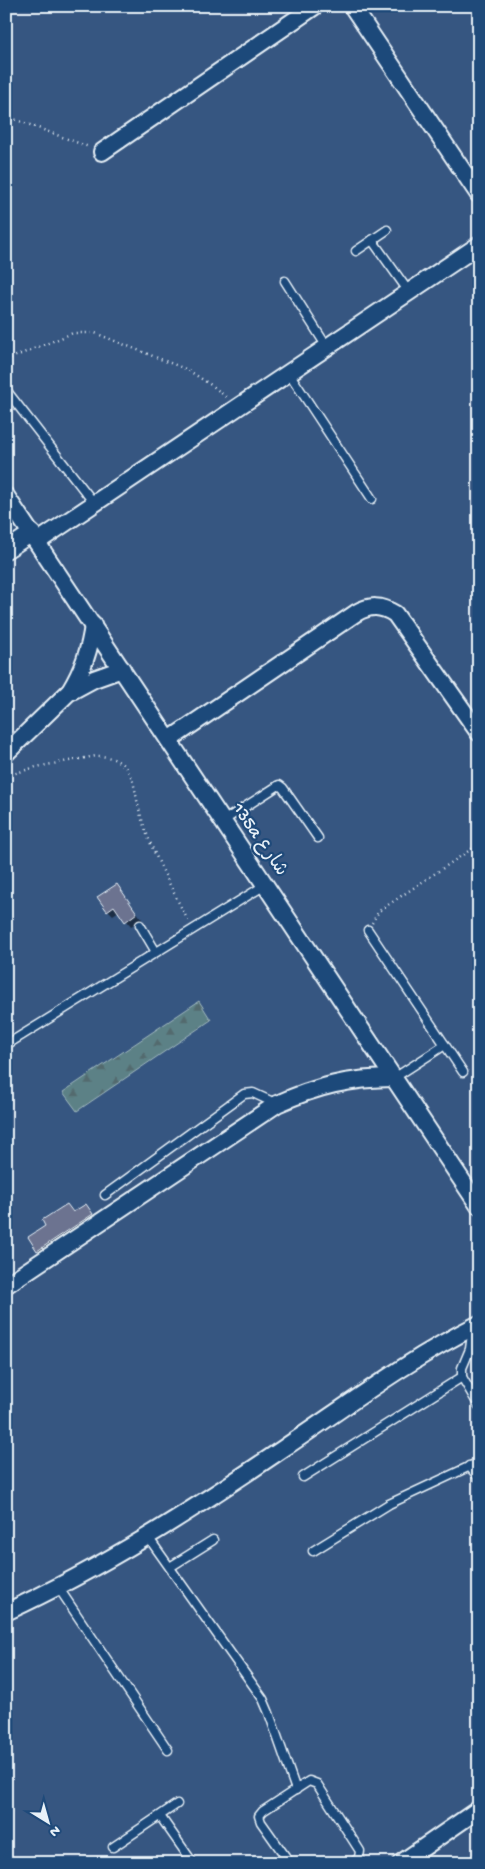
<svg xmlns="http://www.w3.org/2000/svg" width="485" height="1869" viewBox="0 0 485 1869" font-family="'Gochi Hand','Playpen Sans Arabic',sans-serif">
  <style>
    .forest { fill: url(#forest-firs); stroke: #a2b9bf }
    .shadow { fill: #0007 }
    .building { fill: #6c7390; stroke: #e8f1f8 }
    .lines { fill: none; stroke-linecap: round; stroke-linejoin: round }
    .lane-casing { stroke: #e8f1f8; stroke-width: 11 }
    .street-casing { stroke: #e8f1f8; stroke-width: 20 }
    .path { stroke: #e8f1f8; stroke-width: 2.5; stroke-dasharray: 1 4; stroke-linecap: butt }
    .lane { stroke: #1f4a7a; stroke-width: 8 }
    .street { stroke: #1f4a7a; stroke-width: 16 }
    .labels { text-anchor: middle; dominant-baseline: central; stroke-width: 4.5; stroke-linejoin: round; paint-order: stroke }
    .street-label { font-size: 19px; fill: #e8f1f8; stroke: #1f4a7a }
  </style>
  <defs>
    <pattern id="forest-firs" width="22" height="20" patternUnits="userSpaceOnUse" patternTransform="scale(1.25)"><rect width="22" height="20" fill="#5c8186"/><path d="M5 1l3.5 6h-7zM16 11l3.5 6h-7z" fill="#536a6e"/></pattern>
  </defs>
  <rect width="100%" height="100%" fill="#365681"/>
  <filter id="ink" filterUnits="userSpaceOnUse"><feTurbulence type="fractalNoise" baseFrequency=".02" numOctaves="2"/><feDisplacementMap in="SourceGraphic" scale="10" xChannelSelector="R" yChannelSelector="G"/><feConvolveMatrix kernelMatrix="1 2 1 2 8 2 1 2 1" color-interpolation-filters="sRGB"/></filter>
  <g filter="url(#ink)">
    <path class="forest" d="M199,1001L211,1020L77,1111L63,1092Z"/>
    <g class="shadow">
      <path d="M116,885L142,919L131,926L119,911L113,915L108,910Z"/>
      <path d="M67,1205L75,1213L86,1205L100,1223L46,1258L38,1250L47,1226Z"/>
    </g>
    <g class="building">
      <path d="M117,884L137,913L125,922L114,906L107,911L97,897Z"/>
      <path d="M67,1204L73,1212L86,1204L93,1214L37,1251L28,1237L45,1226L42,1220Z"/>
    </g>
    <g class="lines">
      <defs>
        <g id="lane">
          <path d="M372,240L409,292"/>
          <path d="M356,251L387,230"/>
          <path d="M285,281L327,347"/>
          <path d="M289,373L372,499"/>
          <path d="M6,390L94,503"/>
          <path d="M223,821L279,785L283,788L318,838"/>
          <path d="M140,925L156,952"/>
          <path d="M368,930L463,1072"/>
          <path d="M6,1045L265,885"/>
          <path d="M394,1078L445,1045"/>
          <path d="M105,1195L244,1094L253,1093L277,1104"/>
          <path d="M473,1327L470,1349L462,1368V1377L479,1406"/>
          <path d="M469,1466L479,1478"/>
          <path d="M303,1477L462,1377"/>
          <path d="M148,1537L263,1699L269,1713L296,1790"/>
          <path d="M313,1551L389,1504L479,1462"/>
          <path d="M170,1567L213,1540"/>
          <path d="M58,1587L168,1750"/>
          <path d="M160,1816L193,1863"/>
          <path d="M113,1847L177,1804"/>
          <path d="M290,1863L261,1822L259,1816L263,1811L309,1781L317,1784L360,1851L359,1858L352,1863"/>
        </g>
        <g id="street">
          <path d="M352,6L479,195"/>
          <path d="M102,152L315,6"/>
          <path d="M6,496L479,1206"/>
          <path d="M37,542L479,245"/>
          <path d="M6,550L32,533"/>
          <path d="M70,691C83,670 90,650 93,625"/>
          <path d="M169,740L356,613C370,605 381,605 395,614L479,733"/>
          <path d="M6,753L68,693L94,679L122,669"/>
          <path d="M6,1285L277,1104C317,1086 350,1078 394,1078"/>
          <path d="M6,1612C104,1567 194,1509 284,1448C348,1405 409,1359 479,1324"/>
          <path d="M401,1863L479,1809"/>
        </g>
      </defs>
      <use href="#lane" class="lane-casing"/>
      <use href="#street" class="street-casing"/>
      <g class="path">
        <path d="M6,116L89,147"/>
        <path d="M6,360L73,333H95L188,370L214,387L226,397"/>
        <path d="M6,776L36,767L96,756C106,756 116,758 124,766C135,777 135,794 139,809C149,848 170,884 188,921"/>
        <path d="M372,923L379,911L479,844"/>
      </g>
      <use href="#lane" class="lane"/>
      <use href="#street" class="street"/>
    </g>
  </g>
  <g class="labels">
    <g class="street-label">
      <text transform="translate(259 840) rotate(56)">135a شارع</text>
    </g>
  </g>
  <rect width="485" height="1869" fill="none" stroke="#1f4a7a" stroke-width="25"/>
  <rect x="12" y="12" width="460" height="1844" fill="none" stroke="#e8f1f8" stroke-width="2" filter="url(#ink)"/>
  <g transform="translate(48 1822) rotate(143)" stroke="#1f4a7a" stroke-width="4" paint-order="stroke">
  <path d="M0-4L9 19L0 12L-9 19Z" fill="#e8f1f8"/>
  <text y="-8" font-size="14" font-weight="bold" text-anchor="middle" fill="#e8f1f8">N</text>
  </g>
</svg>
